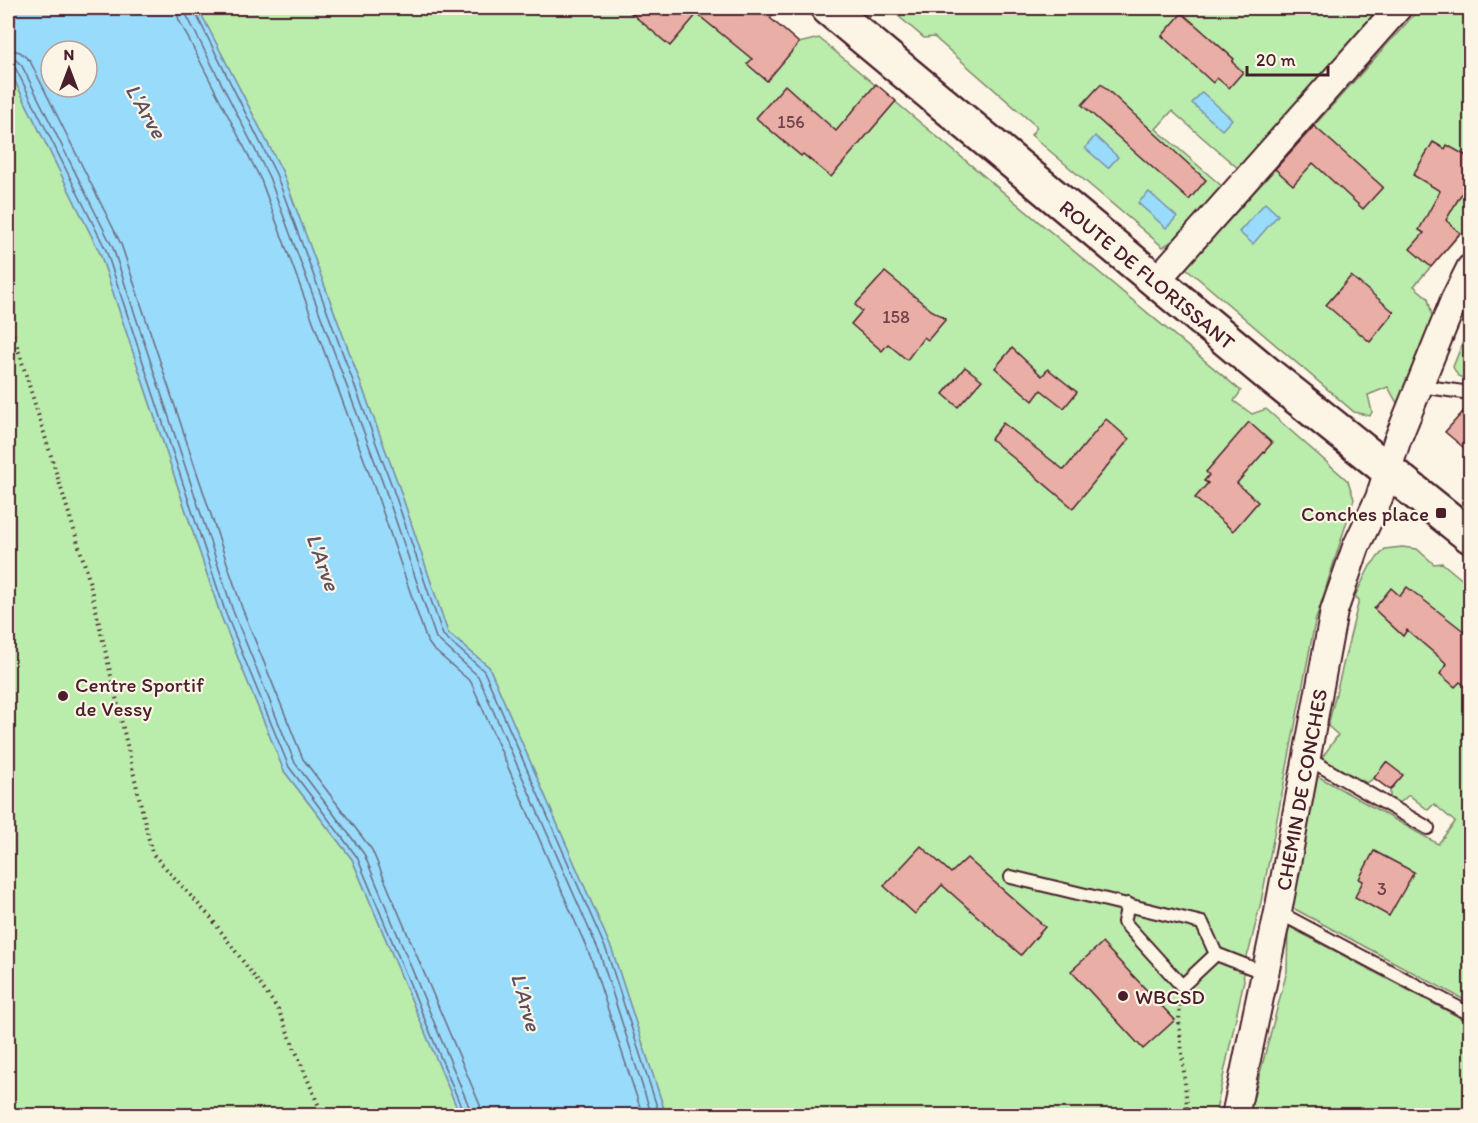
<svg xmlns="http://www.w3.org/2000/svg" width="1478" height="1123" viewBox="0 0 1478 1123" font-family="Itim,sans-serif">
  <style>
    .green { fill: #baecac; stroke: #82866c; stroke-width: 1.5 }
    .water { fill: #99dbfb; stroke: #7990a8; stroke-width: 1.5; fill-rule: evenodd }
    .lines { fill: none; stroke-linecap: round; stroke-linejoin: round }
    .shore { stroke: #6a6a7e; stroke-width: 1.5 }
    .building { fill: #e9aea5; stroke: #4a1f2b; stroke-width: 1.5 }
    .lane-casing { stroke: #4a1f2b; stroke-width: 16 }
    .street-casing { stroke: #4a1f2b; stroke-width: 30 }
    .secondary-casing { stroke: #4a1f2b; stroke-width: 38 }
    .path { stroke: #4a1f2b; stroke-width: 4; stroke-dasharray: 1.5 4.5; stroke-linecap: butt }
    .lane { stroke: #fcf5e5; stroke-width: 12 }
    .street { stroke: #fcf5e5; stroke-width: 26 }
    .secondary { stroke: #fcf5e5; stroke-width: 33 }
    .poi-dot { fill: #4a1f2b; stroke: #fcf5e5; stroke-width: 2 }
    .labels { text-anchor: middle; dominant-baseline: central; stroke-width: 4.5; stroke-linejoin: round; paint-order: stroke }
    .number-label { font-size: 18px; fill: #72434a }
    .street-label { font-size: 21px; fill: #4a1f2b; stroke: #fcf5e5 }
    .poi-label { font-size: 21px; fill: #4a1f2b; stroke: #fcf5e5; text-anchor: start }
    .water-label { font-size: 22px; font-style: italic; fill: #5e4e5f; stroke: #fcf5e5 }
  </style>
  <rect width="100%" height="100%" fill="#fcf5e5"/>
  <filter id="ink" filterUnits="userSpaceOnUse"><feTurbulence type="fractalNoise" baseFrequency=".0167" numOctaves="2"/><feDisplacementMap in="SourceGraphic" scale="12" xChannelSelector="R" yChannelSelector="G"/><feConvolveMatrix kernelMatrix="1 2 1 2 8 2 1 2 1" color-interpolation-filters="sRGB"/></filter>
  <g filter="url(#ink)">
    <g class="green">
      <path d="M198,8H778L770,18L799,43L819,38L1241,391L1234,401L1252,414L1266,409L1348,481L1354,499L1315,622L1261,902L1249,951L1242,965L1244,980L1215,1115H666L612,950L489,667L448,633L398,484L282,171Z"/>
      <path d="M889,8H1384L1240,170L1172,111L1156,129L1224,188L1186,232L1163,247L1031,135L1037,127L934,37L924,38Z"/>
      <path d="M1420,8H1470V233L1460,234L1414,286L1428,298L1434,325L1402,401L1397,403L1388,387L1368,395L1372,412L1370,416L1354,412L1186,268Z"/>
      <path d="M8,67L100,253L221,616L284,771L352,859L460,1115H8Z"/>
      <path d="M1470,324V381L1458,376L1453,367Z"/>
      <path d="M1402,547L1417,549L1434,564L1442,563L1470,586V1003L1291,907L1314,774L1438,844L1455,822L1434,804L1428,810L1409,795L1397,805L1390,801V790L1374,778L1367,783L1321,759L1338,735L1328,726L1359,600L1355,596L1370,566L1385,549Z"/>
      <path d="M1288,926L1470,1023V1115H1249L1287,971Z"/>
    </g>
    <g class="water">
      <path d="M8,8H198L282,171L398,484L448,633L489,667L612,950L666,1115H460L352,859L284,771L221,616L100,253L8,67ZM51,51H87V87H51Z"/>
      <path d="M1202,92L1232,119L1222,130L1192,103Z"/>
      <path d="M1095,136L1118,157L1108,168L1085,148Z"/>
      <path d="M1149,192L1177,217L1166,228L1138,203Z"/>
      <path d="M1265,203L1278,215L1253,244L1239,232Z"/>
    </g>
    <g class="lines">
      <g class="shore">
        <path d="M176,8L179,20L261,180L376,492L427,641L433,649L471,682L591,958L643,1116"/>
        <path d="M185,8L187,16L269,177L385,489L436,638L478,676L600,954L652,1116"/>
        <path d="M193,8L276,174L392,486L443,635L484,671L607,952L660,1116"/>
        <path d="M8,49L20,52L30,61L121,244L242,608L303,759L372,850L480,1105L482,1116"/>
        <path d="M8,58L16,60L22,66L113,248L233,611L295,763L364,854L473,1116"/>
        <path d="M8,66L16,69L106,250L226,614L289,767L357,857L465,1116"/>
      </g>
    </g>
    <g class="building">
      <path d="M625,8H778L770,18L799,43L767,81L747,64L752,59L697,14L670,46Z"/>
      <path d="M1182,13L1234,59L1232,62L1243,72L1229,88L1217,78L1213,83L1162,36Z"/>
      <path d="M876,84L896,101L831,177L803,154L801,156L756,118L785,85L836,131Z"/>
      <path d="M1101,84L1206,180L1189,200L1082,105Z"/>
      <path d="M1314,126L1383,187L1363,209L1313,163L1293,185L1275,169Z"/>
      <path d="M1433,142L1445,149L1447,145L1470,158V179L1446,220L1460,233L1431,267L1410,249L1424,233L1419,230L1440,191L1413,175Z"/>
      <path d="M885,272L931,310L946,319L928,340L924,337L907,360L888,344L882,351L851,324L862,311L855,305Z"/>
      <path d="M1351,276L1394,312L1370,342L1326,305Z"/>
      <path d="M1012,348L1042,376L1048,369L1077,392L1064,408L1041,390L1033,401L995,368Z"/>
      <path d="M965,367L982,380L958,407L943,394Z"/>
      <path d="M1470,404V453L1445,432Z"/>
      <path d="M1106,419L1129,439L1073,508L991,439L1003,423L1064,470Z"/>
      <path d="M1249,422L1272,443L1237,483L1258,502L1233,531L1195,498L1208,483L1204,481L1209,475L1206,472Z"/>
      <path d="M1407,587L1470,636V690L1460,682L1455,687L1440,674L1447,664L1407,630L1403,636L1374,609L1391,588L1400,596Z"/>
      <path d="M1386,762L1403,775L1390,790L1374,778Z"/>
      <path d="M921,846L951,873L967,858L1045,927L1021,955L942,885L915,914L884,886Z"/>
      <path d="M1374,851L1414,872L1389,916L1355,897L1363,881L1359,879Z"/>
      <path d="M1102,943L1175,1020L1143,1049L1071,971Z"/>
    </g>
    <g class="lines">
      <defs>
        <g id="lane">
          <path d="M1420,386L1470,393"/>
          <path d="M1307,758L1428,828"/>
          <path d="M1011,877L1202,923L1216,954L1265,973"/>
          <path d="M1128,904L1124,922L1182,986L1216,954"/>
          <path d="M1278,912L1470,1014"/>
        </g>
        <g id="street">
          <path d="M1156,281L1398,8"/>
          <path id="s1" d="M1235,1116L1278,912L1334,611L1356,547L1379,498L1397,441L1454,300L1470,268"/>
        </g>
        <g id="secondary">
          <path id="s2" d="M828,8L1269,375L1470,536"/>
        </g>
      </defs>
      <use href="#lane" class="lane-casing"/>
      <use href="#street" class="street-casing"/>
      <use href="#secondary" class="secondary-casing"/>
      <g class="path">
        <path d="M8,317L87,572L152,853L211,918L278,1009L323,1116"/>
        <path d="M1180,1005L1179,1021L1188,1116"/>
      </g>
      <use href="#lane" class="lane"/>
      <use href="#street" class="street"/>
      <use href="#secondary" class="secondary"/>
    </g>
  </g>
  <g class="poi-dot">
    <rect x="1435" y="507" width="12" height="12" rx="3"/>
    <circle cx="63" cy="696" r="6"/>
    <circle cx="1123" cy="996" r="6"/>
  </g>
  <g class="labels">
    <g class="number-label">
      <text x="791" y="122">156</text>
      <text x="896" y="317">158</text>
      <text x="1382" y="889">3</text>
    </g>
    <g class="street-label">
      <text stroke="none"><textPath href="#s2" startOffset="416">ROUTE DE FLORISSANT</textPath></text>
      <text stroke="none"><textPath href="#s1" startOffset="333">CHEMIN DE CONCHES</textPath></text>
    </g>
    <g class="poi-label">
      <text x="1429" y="513" text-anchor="end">Conches place</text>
      <text x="75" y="684">Centre Sportif<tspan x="75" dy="24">de Vessy</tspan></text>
      <text x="1135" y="996">WBCSD</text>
    </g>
    <g class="water-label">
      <text transform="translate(146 111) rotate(60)">L'Arve</text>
      <text transform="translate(323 562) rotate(70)">L'Arve</text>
      <text transform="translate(526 1002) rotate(74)">L'Arve</text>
    </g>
  </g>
  <rect width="1478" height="1123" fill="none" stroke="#fcf5e5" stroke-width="30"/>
  <rect x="15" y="15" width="1448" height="1093" fill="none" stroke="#4a1f2b" stroke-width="2" filter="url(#ink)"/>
  <g transform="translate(69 69)"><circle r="28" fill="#fcf5e5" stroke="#b59f9b" stroke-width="1.5"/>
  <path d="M0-4.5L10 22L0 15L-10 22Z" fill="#4a1f2b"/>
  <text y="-9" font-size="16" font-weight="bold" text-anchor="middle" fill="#4a1f2b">N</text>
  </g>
  <path d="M1247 66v9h81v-9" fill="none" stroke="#4a1f2b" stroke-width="3"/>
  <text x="1256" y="66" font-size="18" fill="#4a1f2b" stroke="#fcf5e5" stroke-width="4.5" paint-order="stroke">20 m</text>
</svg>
